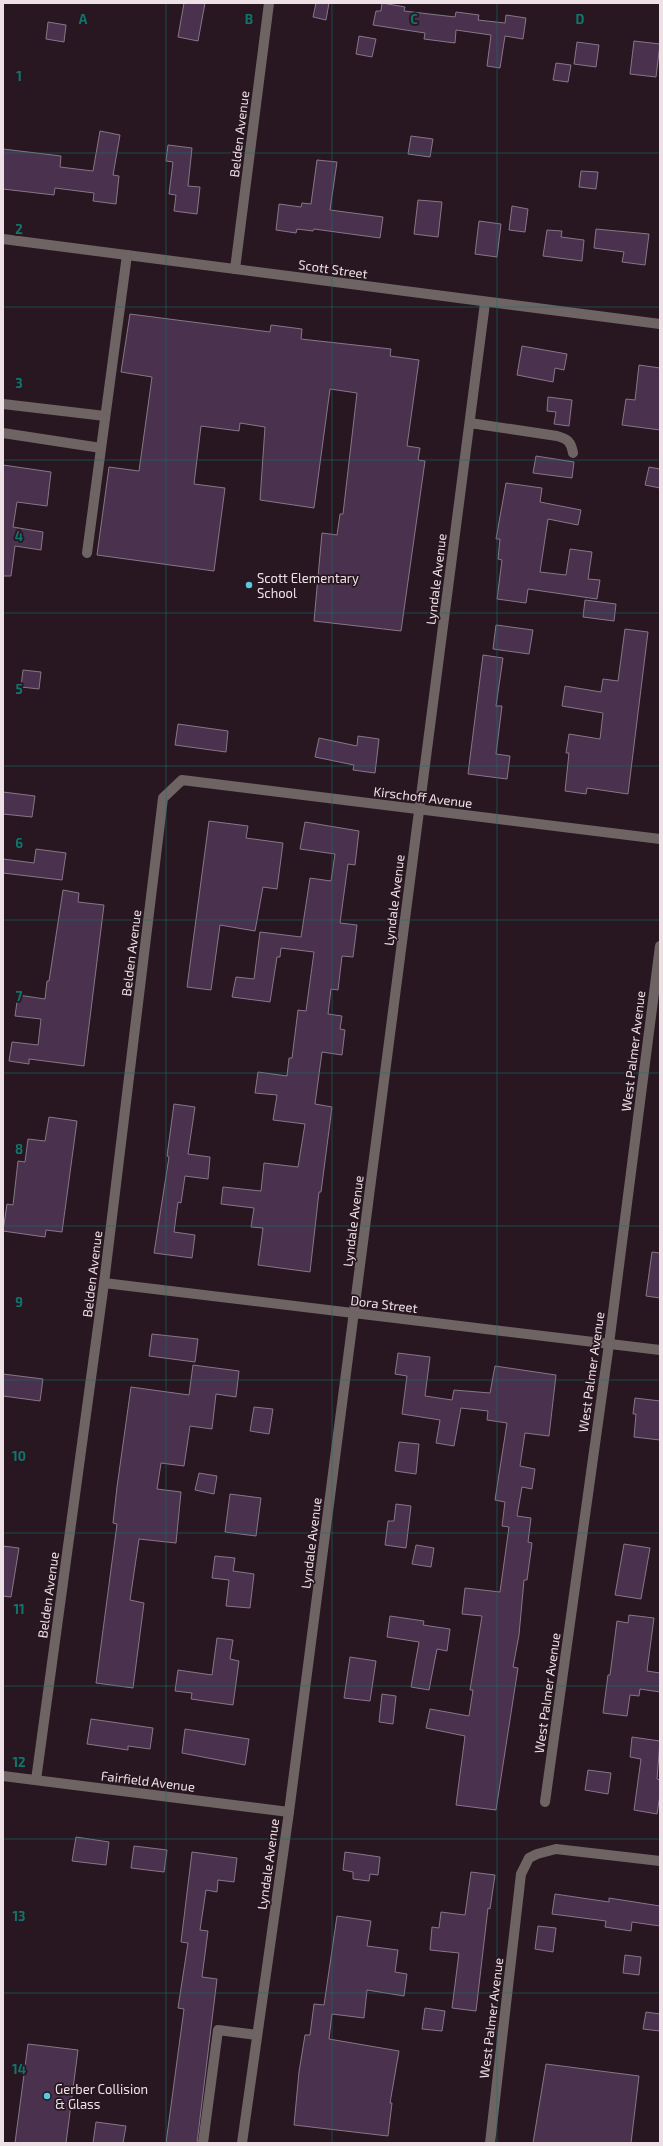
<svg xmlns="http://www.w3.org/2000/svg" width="663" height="2146" viewBox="0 0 663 2146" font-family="'Exo 2',sans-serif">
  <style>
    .building { fill: #4a314e; stroke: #857787 }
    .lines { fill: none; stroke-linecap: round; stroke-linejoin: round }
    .minor { stroke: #6f6464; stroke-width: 10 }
    .grid { fill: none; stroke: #0f766e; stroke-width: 1; stroke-opacity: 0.55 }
    .poi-dot { fill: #55cae0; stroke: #281720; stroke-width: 1.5 }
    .labels { text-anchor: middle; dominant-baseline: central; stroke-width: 3.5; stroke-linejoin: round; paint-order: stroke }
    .street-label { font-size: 13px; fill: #ede1e6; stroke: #281720 }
    .poi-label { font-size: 13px; fill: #ede1e6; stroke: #281720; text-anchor: start }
    .grid-label { font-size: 13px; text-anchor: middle; font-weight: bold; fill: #0f766e; stroke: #281720; stroke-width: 3.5; stroke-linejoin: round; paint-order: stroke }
  </style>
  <rect width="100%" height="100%" fill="#281720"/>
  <g class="building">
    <path d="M184,3H205L198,41L178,37Z"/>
    <path d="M316,3H329L326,20L313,17Z"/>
    <path d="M382,3L405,7L404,11L455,17L456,12L479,15L478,20L505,23L506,15L526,18L523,39L505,36L500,68L487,66L491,35L456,30L455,43L424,39L425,33L373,25L376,11H381Z"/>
    <path d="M48,22L66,25L64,42L46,39Z"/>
    <path d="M359,36L376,39L372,57L356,54Z"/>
    <path d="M634,41L660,44L656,77L630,74Z"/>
    <path d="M577,42L599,45L596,67L574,64Z"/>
    <path d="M556,63L571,65L568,82L553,80Z"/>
    <path d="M100,131L120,135L113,175L119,176L116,204L93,201L94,193L55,188L54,195L3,189V149L61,156L60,167L93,171Z"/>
    <path d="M411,136L433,139L430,157L408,154Z"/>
    <path d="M168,145L192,148L188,186L200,187L197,214L174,211L176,195L169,194L173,162L166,161Z"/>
    <path d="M317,160L337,162L330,210L383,217L380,238L314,229L313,231L297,229L296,233L276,230L279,204L301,207L302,203L311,204Z"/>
    <path d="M581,171L598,172L596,189L579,187Z"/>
    <path d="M418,200L442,202L438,237L414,234Z"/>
    <path d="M512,206L528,209L525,232L509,230Z"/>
    <path d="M479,221L501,224L497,257L475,254Z"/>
    <path d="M596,229L649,234L645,265L622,262L624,252L594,248Z"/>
    <path d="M547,230L562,231L561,237L584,240L582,261L543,256Z"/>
    <path d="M130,314L270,332L271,325L302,329L301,339L391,349L390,356L419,360L407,446L420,448L418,460L425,461L401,631L314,621L322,533L337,535L340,514H343L357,393L330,389L314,508L260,500L265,427L240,423L239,431L201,426L194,484L225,488L214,571L97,555L109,467L139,471L152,377L121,372Z"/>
    <path d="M522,346L567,354L564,370L555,368L553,382L517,375Z"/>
    <path d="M639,365L660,368V430L622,425L626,399L635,400Z"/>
    <path d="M548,397L572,400L569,426L554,424L556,412L547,411Z"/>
    <path d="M536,456L574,462L572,478L533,473Z"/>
    <path d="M3,465L51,472L47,506L17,502L13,527L43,532L41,550L15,546L11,576H3Z"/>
    <path d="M649,467L660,469V488L645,485Z"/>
    <path d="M506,483L542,488L540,502L581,510L578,525L548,519L540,572L566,575L570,549L592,552L588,579L600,580L597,599L528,589L526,603L497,599L502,560L498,559L500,539H496Z"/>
    <path d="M585,600L616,604L614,621L583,617Z"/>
    <path d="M496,625L533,630L529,654L493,649Z"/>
    <path d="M625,629L648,632L628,794L587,788L586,794L565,791L569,753H566L569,734L600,739L603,713L562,706L565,686L601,692L603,679L618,681Z"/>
    <path d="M483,655L503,658L496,706H502L496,754L510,756L507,779L468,774Z"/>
    <path d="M23,670L41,672L39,689L21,687Z"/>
    <path d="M178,724L228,731L226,752L175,745Z"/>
    <path d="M358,736L379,739L375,773L353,770L354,765L315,757L319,738L357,746Z"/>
    <path d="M3,792L35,796L32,817L3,814Z"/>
    <path d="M209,821L248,826L246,838L283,843L277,889L263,887L255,931L220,925L211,990L187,987Z"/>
    <path d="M305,822L359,831L355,865L348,864L340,923L357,925L353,957L342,956L338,990L331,989L328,1014L342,1016L340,1029L345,1030L342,1055L322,1052L315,1104L332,1107L321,1192H319L310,1272L258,1265L263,1228L251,1227L254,1208L221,1204L223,1187L261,1191L264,1163L298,1167L305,1124L273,1120L277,1095L255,1093L258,1072L287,1076L289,1058H292L298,1010L306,1011L314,952L281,948L280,957H277L270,1002L232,997L236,977L254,979L260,932L301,937L310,878L331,881L335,854L300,849Z"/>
    <path d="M36,849L66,853L62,880L3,873V859L34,863Z"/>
    <path d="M63,890L79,893L78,902L104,905L84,1066L29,1059V1064L9,1061L12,1042L38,1045L41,1019L15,1016L18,995L45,999L47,981H49Z"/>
    <path d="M174,1104L195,1107L188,1154L210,1157L208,1179L185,1176L181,1203L178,1202L174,1232L195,1235L192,1258L154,1253L169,1157L167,1156Z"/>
    <path d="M49,1117L77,1121L62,1232L46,1230L45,1237L3,1231L7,1204L13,1205L18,1161L25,1162L28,1139L45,1141Z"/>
    <path d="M652,1252L660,1253V1298L646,1296Z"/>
    <path d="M152,1334L198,1339L195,1362L149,1356Z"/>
    <path d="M398,1353L430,1357L425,1396L452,1400L454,1390L490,1393L495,1366L556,1375L549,1436L525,1433L520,1466L535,1469L532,1489L522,1487L517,1516L531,1518L528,1542L532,1543L527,1580H524L519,1635L513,1667L518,1668L496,1810L456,1805L465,1736L426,1728L430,1709L469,1716L473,1690H470L482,1616L462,1614L465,1588L500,1592L509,1527L502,1526L505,1502L495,1500L507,1423L487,1420L488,1411L461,1408L454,1446L436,1443L440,1420L402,1414L407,1376L395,1374Z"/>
    <path d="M193,1365L239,1371L236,1397L216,1394L212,1429L190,1426L184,1466L161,1463L157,1489L181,1492L176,1543L139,1539L130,1600L144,1603L133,1688L96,1683L117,1524L113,1523L117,1487L131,1387L189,1395Z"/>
    <path d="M3,1374L43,1379L40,1401L3,1396Z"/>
    <path d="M635,1398L660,1401V1440L634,1437L636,1414H633Z"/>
    <path d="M254,1407L273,1409L269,1434L250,1431Z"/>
    <path d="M399,1442L419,1444L416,1474L395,1471Z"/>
    <path d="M199,1473L217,1476L214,1494L195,1490Z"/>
    <path d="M230,1494L261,1498L256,1536L225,1532Z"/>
    <path d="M396,1504L411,1506L406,1548L385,1545L388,1521H394Z"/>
    <path d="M624,1544L650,1548L641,1599L615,1595Z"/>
    <path d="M416,1545L434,1548L431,1567L412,1564Z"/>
    <path d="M3,1546L19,1548L11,1597L3,1596Z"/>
    <path d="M215,1556L235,1558L233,1571L254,1574L250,1608L226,1606L229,1580L212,1578Z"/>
    <path d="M629,1615L654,1618L647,1671L660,1673V1692L640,1689L639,1696L630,1695L627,1716L603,1713L608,1675H610L617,1621L628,1623Z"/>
    <path d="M390,1616L424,1621L423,1625L450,1629L447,1651L437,1649L429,1690L411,1687L419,1642L387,1637Z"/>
    <path d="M217,1638L233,1640L230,1659L239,1661L233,1705L191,1699L192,1693L175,1691L178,1670L212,1675Z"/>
    <path d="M350,1657L376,1661L370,1701L344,1698Z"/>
    <path d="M382,1694L396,1696L393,1724L379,1722Z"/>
    <path d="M91,1719L153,1728L150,1749L128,1746V1750L87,1744Z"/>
    <path d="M185,1729L249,1739L245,1765L182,1753Z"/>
    <path d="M632,1737L660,1741L657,1779L660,1780V1795L657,1814L634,1810L641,1759L630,1757Z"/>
    <path d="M588,1770L611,1773L608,1794L585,1790Z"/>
    <path d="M76,1837L109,1842L106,1865L72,1861Z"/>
    <path d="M134,1846L167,1850L164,1872L131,1868Z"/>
    <path d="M192,1852L237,1858L234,1882L218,1880L217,1892L206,1890L200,1930L208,1931L202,1977L217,1979L197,2143H166L184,2009L178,2008L188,1943L181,1942Z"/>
    <path d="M345,1852L380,1857L378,1875L370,1874L369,1881L353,1879V1872L343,1870Z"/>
    <path d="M471,1872L495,1875L490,1909L488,1908L476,2011L452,2008L459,1953L430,1950L432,1927L439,1928L441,1912L465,1915Z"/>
    <path d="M555,1894L609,1902V1898L660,1906V1926L632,1922L631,1931L605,1927L606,1921L552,1914Z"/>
    <path d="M337,1916L371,1921L367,1946L398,1950L395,1972L407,1974L404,1996L367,1990L364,2018L332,2014L329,2039L399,2051L390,2103H392L388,2136L294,2125L299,2072L305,2035H310L314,2004L324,2005Z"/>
    <path d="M538,1926L556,1928L553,1952L535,1949Z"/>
    <path d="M625,1955L641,1957L639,1975L623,1973Z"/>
    <path d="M425,2008L445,2011L442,2031L422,2029Z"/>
    <path d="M646,2012L660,2014V2031L643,2029Z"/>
    <path d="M28,2044L78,2050L66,2143H15Z"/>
    <path d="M546,2064L639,2076L631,2143H533Z"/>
    <path d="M96,2122L126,2126L123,2143H93Z"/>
  </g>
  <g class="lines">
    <g class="minor">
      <path d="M3,239L660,324"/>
      <path d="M235,269L269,3"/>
      <path d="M3,404L105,416"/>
      <path d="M470,423L557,436C568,439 571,442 573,453"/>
      <path d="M3,433L101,448"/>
      <path d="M87,553L127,255"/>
      <path d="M104,1283L660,1350"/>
      <path d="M3,1776L289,1812"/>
      <path d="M36,1780L104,1283L163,798L182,780L660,839"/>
      <path d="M545,1802L609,1344L660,946"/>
      <path d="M203,2143L218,2030L257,2035"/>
      <path d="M242,2143L289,1812L485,303"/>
      <path d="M490,2143L521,1874L529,1858L537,1854L556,1849L660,1861"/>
    </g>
  </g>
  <path class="grid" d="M166,3V2143M332,3V2143M497,3V2143M3,153H660M3,307H660M3,460H660M3,613H660M3,766H660M3,920H660M3,1073H660M3,1226H660M3,1380H660M3,1533H660M3,1686H660M3,1839H660M3,1993H660"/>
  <g class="poi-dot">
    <circle cx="249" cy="585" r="4"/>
    <circle cx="47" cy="2096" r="4"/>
  </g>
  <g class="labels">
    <g class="street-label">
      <text transform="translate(239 134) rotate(-83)">Belden Avenue</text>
      <text transform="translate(333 269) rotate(8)">Scott Street</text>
      <text transform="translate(436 579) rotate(-83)">Lyndale Avenue</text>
      <text transform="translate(423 797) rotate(7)">Kirschoff Avenue</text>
      <text transform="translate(394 900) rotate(-83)">Lyndale Avenue</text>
      <text transform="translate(131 953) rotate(-83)">Belden Avenue</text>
      <text transform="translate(633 1051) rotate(-83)">West Palmer Avenue</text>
      <text transform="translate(353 1221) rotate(-83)">Lyndale Avenue</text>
      <text transform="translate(92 1274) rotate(-83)">Belden Avenue</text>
      <text transform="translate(384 1304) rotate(7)">Dora Street</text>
      <text transform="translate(591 1372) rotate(-82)">West Palmer Avenue</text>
      <text transform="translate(311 1543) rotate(-83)">Lyndale Avenue</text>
      <text transform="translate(48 1595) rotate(-82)">Belden Avenue</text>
      <text transform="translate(547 1693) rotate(-82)">West Palmer Avenue</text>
      <text transform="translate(148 1781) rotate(7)">Fairfield Avenue</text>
      <text transform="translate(268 1864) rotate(-82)">Lyndale Avenue</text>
      <text transform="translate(491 2018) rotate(-83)">West Palmer Avenue</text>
    </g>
    <g class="poi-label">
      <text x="257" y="578">Scott Elementary<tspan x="257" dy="15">School</tspan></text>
      <text x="55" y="2089">Gerber Collision<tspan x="55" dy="15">&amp; Glass</tspan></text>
    </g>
  </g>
  <g class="grid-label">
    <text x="83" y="24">A</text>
    <text x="249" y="24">B</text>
    <text x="414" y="24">C</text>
    <text x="580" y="24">D</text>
    <text x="19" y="81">1</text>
    <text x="19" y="234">2</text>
    <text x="19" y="388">3</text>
    <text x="19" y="541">4</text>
    <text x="19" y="694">5</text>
    <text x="19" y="848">6</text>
    <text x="19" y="1001">7</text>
    <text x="19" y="1154">8</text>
    <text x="19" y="1307">9</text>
    <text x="19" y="1461">10</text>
    <text x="19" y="1614">11</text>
    <text x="19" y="1767">12</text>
    <text x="19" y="1921">13</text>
    <text x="19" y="2074">14</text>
  </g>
  <rect width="663" height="2146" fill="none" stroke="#ede1e6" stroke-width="8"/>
</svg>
